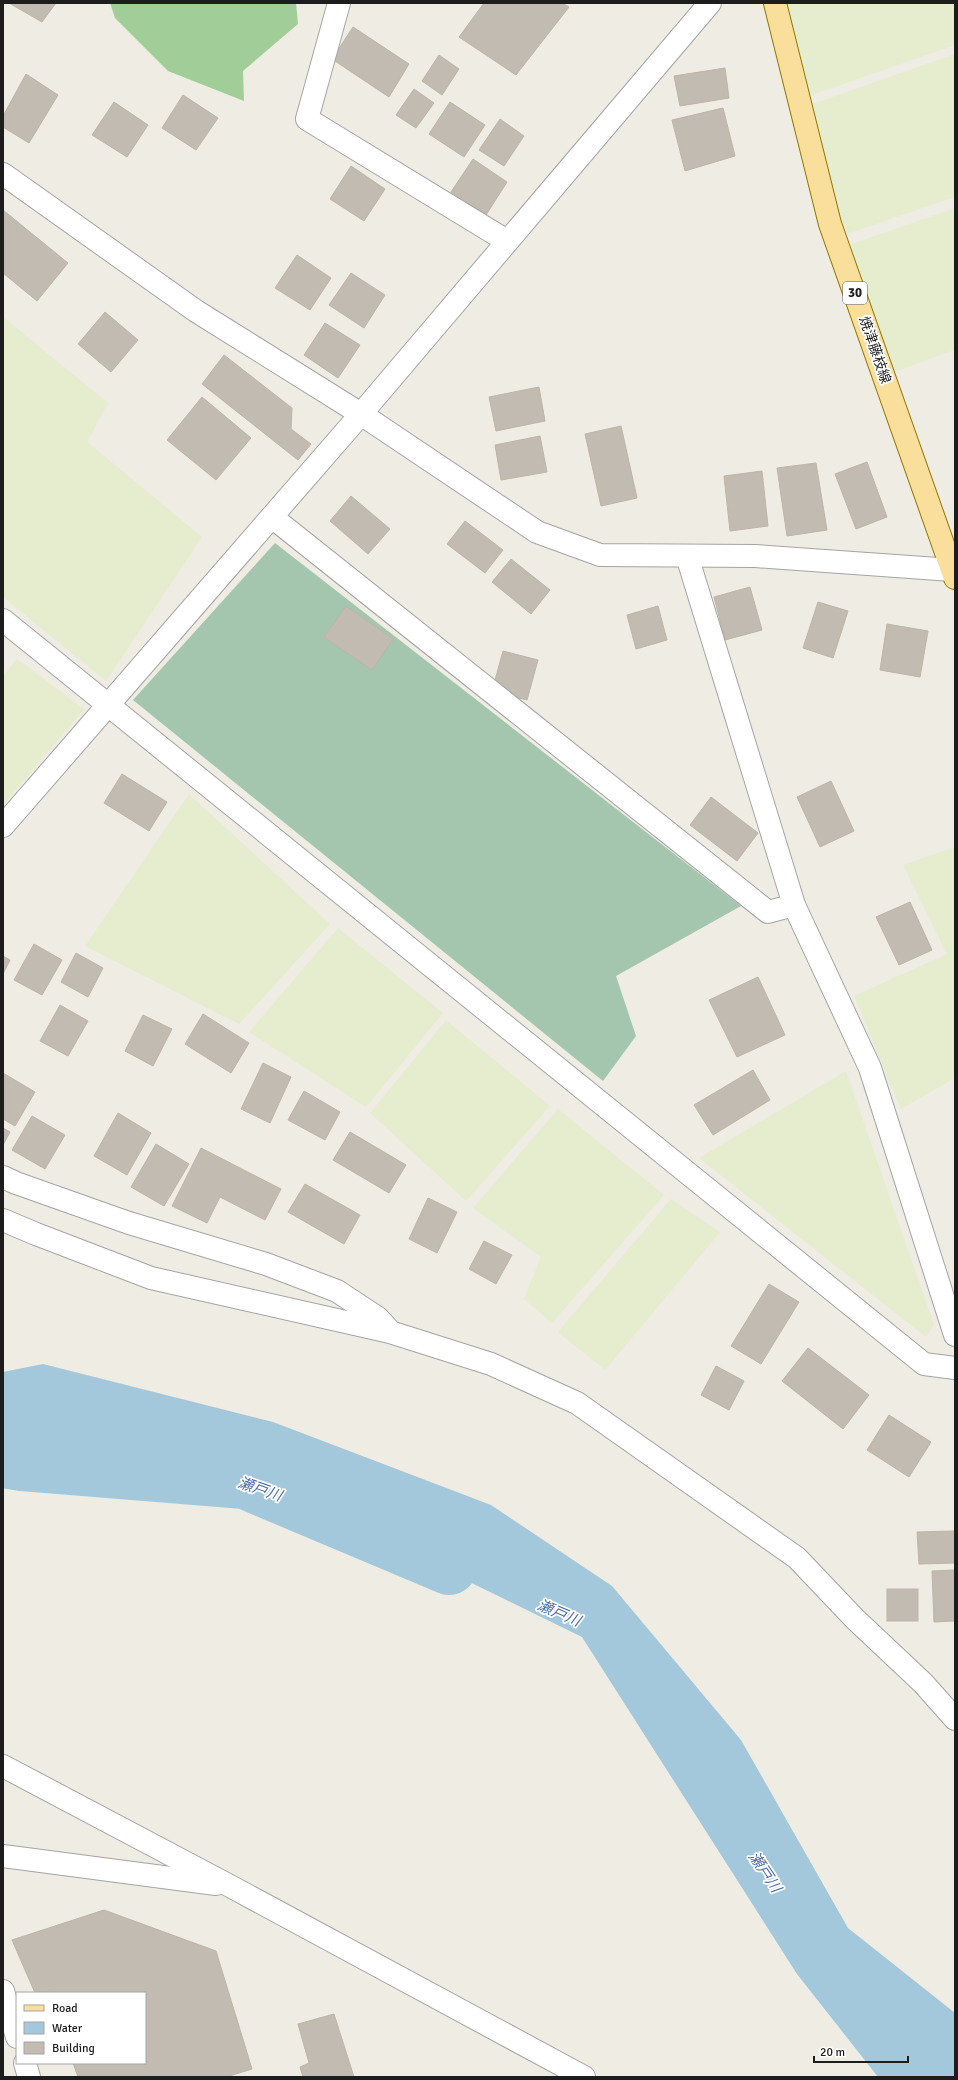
<svg xmlns="http://www.w3.org/2000/svg" width="958" height="2080" viewBox="0 0 958 2080" font-family="Signika,'Noto Sans JP',sans-serif">
  <style>
    .farmland { fill: #e6edce }
    .forest { fill: #a0cd98 }
    .cemetery { fill: #a4c6ae }
    .water { fill: #a3c7db }
    .lines { fill: none; stroke-linecap: round; stroke-linejoin: round }
    .river { stroke: #a3c7db; stroke-width: 56 }
    .building { fill: #c2bbb2; stroke: #bfb4a5 }
    .minor-casing { stroke: #a4a4a4; stroke-width: 24 }
    .primary-casing { stroke: #937702; stroke-width: 24 }
    .minor { stroke: #fff; stroke-width: 22 }
    .primary { stroke: #fade9b; stroke-width: 22 }
    .labels { text-anchor: middle; dominant-baseline: central; stroke-width: 3.5; stroke-linejoin: round; paint-order: stroke }
    .shield { fill: #fff; stroke: #616161; stroke-width: 1 }
    .shield-label { font-size: 13px; font-weight: bold; fill: #1d1d1d }
    .street-label { font-size: 14px; fill: #1d1d1d; stroke: #fff }
    .water-label { font-size: 15px; font-style: italic; fill: #4b6daa; stroke: #fff }
  </style>
  <rect width="100%" height="100%" fill="#eeece3"/>
  <g class="farmland">
    <path d="M784,3H955V45L806,97Z"/>
    <path d="M955,54V197L835,238L807,106Z"/>
    <path d="M955,208V350L877,378L846,246Z"/>
    <path d="M3,317L108,403L87,442L202,537L106,681L3,597Z"/>
    <path d="M17,659L84,709L3,805V676Z"/>
    <path d="M189,794L330,924L239,1024L85,946Z"/>
    <path d="M955,847V1078L901,1109L854,996L947,954L903,865Z"/>
    <path d="M338,928L443,1013L366,1107L249,1032Z"/>
    <path d="M446,1020L550,1106L466,1201L370,1113Z"/>
    <path d="M846,1071L934,1325L926,1337L699,1158Z"/>
    <path d="M558,1109L664,1195L552,1323L524,1299L541,1257L473,1208Z"/>
    <path d="M671,1199L720,1232L605,1370L558,1332Z"/>
  </g>
  <path class="forest" d="M110,3H296L298,24L243,71L244,101L168,71L115,18Z"/>
  <path class="cemetery" d="M275,543L741,906L616,976L636,1036L603,1081L133,700Z"/>
  <path class="water" d="M43,1364L273,1422L491,1505L612,1586L741,1740L848,1928L955,2013V2077H878L797,1974L582,1637L222,1461L48,1438L3,1446V1372Z"/>
  <g class="lines">
    <path class="river" d="M3,1460L22,1463L245,1481L449,1567"/>
  </g>
  <g class="building">
    <path d="M9,3H56L42,22Z"/>
    <path d="M484,3H562L569,7L516,75L459,37Z"/>
    <path d="M353,27L409,64L389,97L332,59Z"/>
    <path d="M439,55L459,69L442,95L422,81Z"/>
    <path d="M725,68L729,98L680,106L674,76Z"/>
    <path d="M26,74L58,95L29,143L3,127V116Z"/>
    <path d="M414,89L434,103L416,128L396,115Z"/>
    <path d="M183,95L218,118L196,150L162,128Z"/>
    <path d="M114,102L148,125L127,157L92,135Z"/>
    <path d="M450,102L485,125L464,157L429,134Z"/>
    <path d="M723,108L735,156L685,171L672,120Z"/>
    <path d="M500,119L524,136L504,166L479,150Z"/>
    <path d="M473,159L507,182L486,215L451,192Z"/>
    <path d="M351,166L385,189L364,221L330,199Z"/>
    <path d="M3,210L68,263L37,301L3,273Z"/>
    <path d="M297,255L331,278L310,310L275,288Z"/>
    <path d="M351,273L385,295L364,328L329,305Z"/>
    <path d="M105,312L138,340L111,372L78,344Z"/>
    <path d="M325,323L360,345L338,378L304,355Z"/>
    <path d="M224,355L292,408L291,429L311,444L298,460L202,384Z"/>
    <path d="M539,387L545,421L496,431L489,397Z"/>
    <path d="M202,397L251,438L216,480L167,440Z"/>
    <path d="M621,426L637,498L601,506L585,434Z"/>
    <path d="M540,436L547,472L501,480L495,445Z"/>
    <path d="M867,462L887,517L856,529L835,474Z"/>
    <path d="M816,463L827,530L787,536L777,468Z"/>
    <path d="M762,471L768,526L730,531L724,476Z"/>
    <path d="M351,496L390,529L368,554L330,521Z"/>
    <path d="M465,521L503,550L485,573L447,544Z"/>
    <path d="M511,559L550,590L531,614L492,582Z"/>
    <path d="M750,587L762,630L725,640L714,597Z"/>
    <path d="M818,602L848,611L833,658L803,648Z"/>
    <path d="M346,606L393,639L372,670L324,637Z"/>
    <path d="M658,606L667,640L636,649L627,615Z"/>
    <path d="M887,624L928,631L920,677L880,670Z"/>
    <path d="M503,651L538,660L527,700L492,691Z"/>
    <path d="M122,774L167,802L149,831L104,803Z"/>
    <path d="M831,781L854,831L820,847L797,797Z"/>
    <path d="M711,797L758,833L737,861L690,825Z"/>
    <path d="M910,902L932,950L899,965L876,917Z"/>
    <path d="M34,944L62,960L42,995L14,980Z"/>
    <path d="M76,953L103,968L88,997L61,982Z"/>
    <path d="M3,956L10,960L3,974Z"/>
    <path d="M758,977L785,1035L737,1057L709,1000Z"/>
    <path d="M60,1005L88,1021L68,1056L40,1041Z"/>
    <path d="M203,1014L249,1043L231,1073L185,1044Z"/>
    <path d="M143,1015L172,1029L153,1066L125,1051Z"/>
    <path d="M263,1063L291,1077L270,1123L241,1109Z"/>
    <path d="M753,1070L770,1100L713,1135L694,1105Z"/>
    <path d="M3,1073L35,1092L15,1126L3,1119Z"/>
    <path d="M304,1091L340,1112L325,1140L288,1120Z"/>
    <path d="M118,1113L151,1133L127,1175L94,1156Z"/>
    <path d="M32,1116L65,1135L45,1169L12,1150Z"/>
    <path d="M3,1128L10,1132L3,1145Z"/>
    <path d="M350,1132L406,1165L389,1193L333,1160Z"/>
    <path d="M156,1144L189,1164L164,1206L131,1187Z"/>
    <path d="M201,1148L281,1189L265,1220L220,1197L207,1223L172,1206Z"/>
    <path d="M305,1184L360,1215L344,1244L288,1212Z"/>
    <path d="M428,1198L457,1212L437,1253L409,1239Z"/>
    <path d="M484,1241L512,1255L496,1284L469,1269Z"/>
    <path d="M769,1284L799,1302L761,1364L731,1346Z"/>
    <path d="M808,1348L869,1395L843,1429L782,1381Z"/>
    <path d="M716,1366L744,1381L729,1410L701,1395Z"/>
    <path d="M889,1415L931,1442L909,1477L867,1450Z"/>
    <path d="M955,1531V1563L919,1564L917,1532Z"/>
    <path d="M955,1570V1621L934,1622L932,1571Z"/>
    <rect x="887" y="1589" width="31" height="32"/>
    <path d="M104,1910L216,1951L252,2069L226,2077H78L73,2063H145V1993H51L50,1991L35,1993L12,1940Z"/>
    <path d="M334,2014L354,2077H303L300,2067L309,2063L298,2024Z"/>
  </g>
  <g class="lines">
    <defs>
      <g id="minor">
        <path d="M339,3L307,119L507,241"/>
        <path d="M3,174L196,311L361,414L537,532L600,555L755,556L952,570"/>
        <path d="M272,517L768,912L794,905"/>
        <path d="M687,556L794,905L870,1068L955,1335"/>
        <path d="M3,620L924,1364L955,1368"/>
        <path d="M3,826L361,414L710,3"/>
        <path d="M3,1177L16,1183L129,1223L266,1264L337,1291L378,1318L389,1330"/>
        <path d="M3,1220L36,1234L151,1278L390,1332L491,1364L577,1403L797,1558L855,1619L923,1683L955,1719"/>
        <path d="M3,1766L230,1886L584,2077"/>
        <path d="M3,1856L216,1884"/>
        <path d="M3,1991L17,2037"/>
        <path d="M25,2063L29,2077"/>
      </g>
      <path id="primary" d="M775,3L830,224L955,578"/>
    </defs>
    <use href="#minor" class="minor-casing"/>
    <use href="#primary" class="primary-casing"/>
    <use href="#minor" class="minor"/>
    <use href="#primary" class="primary"/>
  </g>
  <g class="labels">
    <rect class="shield" x="843" y="282" width="24" height="22" rx="3"/>
    <g class="shield-label">
      <text x="855" y="293">30</text>
    </g>
    <g class="street-label">
      <text transform="translate(875 350) rotate(71)">焼津藤枝線</text>
    </g>
    <g class="water-label">
      <text transform="translate(260 1489) rotate(19)">瀬戸川</text>
      <text transform="translate(559 1613) rotate(23)">瀬戸川</text>
      <text transform="translate(765 1872) rotate(56)">瀬戸川</text>
    </g>
  </g>
  <rect width="958" height="2080" fill="none" stroke="#1d1d1d" stroke-width="8"/>
  <rect x="16" y="1992" width="130" height="72" fill="#ffffff" stroke="#a5a5a5"/>
  <rect x="24" y="2005" width="20" height="6" fill="#fade9b" stroke="#a5a5a5"/>
  <text x="52" y="2012" font-size="12" fill="#1d1d1d">Road</text>
  <rect x="24" y="2022" width="20" height="12" fill="#a3c7db" stroke="#a5a5a5"/>
  <text x="52" y="2032" font-size="12" fill="#1d1d1d">Water</text>
  <rect x="24" y="2042" width="20" height="12" fill="#c2bbb2" stroke="#a5a5a5"/>
  <text x="52" y="2052" font-size="12" fill="#1d1d1d">Building</text>
  <path d="M814 2056v6h94v-6" fill="none" stroke="#1d1d1d" stroke-width="2"/>
  <text x="820" y="2056" font-size="12" fill="#1d1d1d" stroke="#ffffff" stroke-width="3" paint-order="stroke">20 m</text>
</svg>
